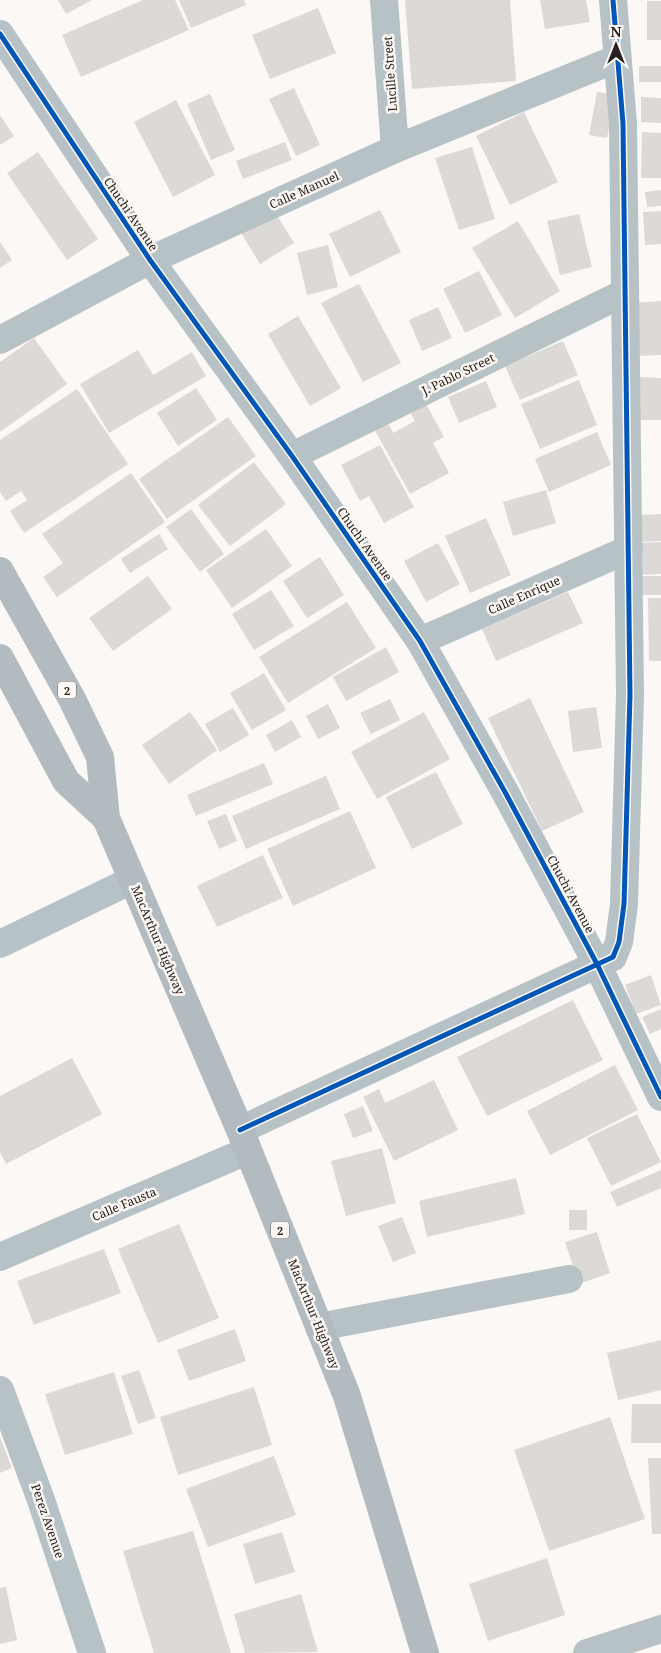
<svg xmlns="http://www.w3.org/2000/svg" width="661" height="1653" viewBox="0 0 661 1653" font-family="'Noto Serif',serif">
  <style>
    .building { fill: #ddd9d7 }
    .lines { fill: none; stroke-linecap: round; stroke-linejoin: round }
    .minor { stroke: #b6c2c6; stroke-width: 28 }
    .highway { stroke: #b2bcc0; stroke-width: 28 }
    .cycleway-casing { stroke: #fdf7f4; stroke-width: 8 }
    .cycleway { stroke: #0057b8; stroke-width: 5 }
    .labels { text-anchor: middle; dominant-baseline: central; stroke-width: 5; stroke-linejoin: round; paint-order: stroke }
    .shield { fill: #fdf7f4; stroke: #66605e; stroke-width: 1 }
    .shield-label { font-size: 11px; font-weight: bold; fill: #26201e }
    .street-label { font-size: 12px; fill: #26201e; stroke: #fdf7f4 }
  </style>
  <rect width="100%" height="100%" fill="#fbf8f6"/>
  <g class="building">
    <path d="M58,0H92L66,14Z"/>
    <path d="M143,0H175L189,30L81,77L62,35Z"/>
    <path d="M179,0H244L246,5L191,28Z"/>
    <path d="M405,0H510L516,81L412,89Z"/>
    <path d="M540,0H586L590,22L545,29Z"/>
    <rect x="647" y="1" width="14" height="39"/>
    <path d="M318,8L336,53L270,79L252,35Z"/>
    <rect x="639" y="66" width="22" height="16"/>
    <path d="M294,88L320,145L296,156L269,99Z"/>
    <path d="M597,92L615,95L607,138L589,135Z"/>
    <path d="M210,94L235,150L211,160L187,104Z"/>
    <path d="M641,97L661,98V123L641,122Z"/>
    <path d="M176,100L215,175L173,197L134,122Z"/>
    <path d="M524,112L558,182L510,205L476,136Z"/>
    <path d="M0,115L14,136L0,145Z"/>
    <path d="M642,132L661,133V178H641Z"/>
    <path d="M285,142L292,160L243,179L236,161Z"/>
    <path d="M472,147L495,219L459,230L435,158Z"/>
    <path d="M38,152L98,239L67,260L7,173Z"/>
    <path d="M661,190V206L647,207L645,192Z"/>
    <path d="M380,210L401,252L350,277L329,234Z"/>
    <path d="M661,211V244L645,245L643,212Z"/>
    <path d="M275,212L294,243L260,264L241,233Z"/>
    <path d="M579,214L592,267L560,275L547,221Z"/>
    <path d="M518,221L560,291L515,318L472,248Z"/>
    <path d="M0,242L12,260L0,268Z"/>
    <path d="M328,245L338,287L307,295L297,253Z"/>
    <path d="M479,271L502,315L465,333L443,289Z"/>
    <path d="M359,284L401,363L363,382L321,303Z"/>
    <path d="M661,301V355L637,356L633,303Z"/>
    <path d="M438,307L452,338L422,351L409,320Z"/>
    <path d="M298,316L341,388L310,406L268,334Z"/>
    <path d="M34,338L67,384L0,432V362Z"/>
    <path d="M563,341L578,375L520,400L505,366Z"/>
    <path d="M138,350L153,375L192,352L206,376L109,433L80,384Z"/>
    <path d="M638,377L661,378V420H637Z"/>
    <path d="M579,380L597,425L540,449L521,404Z"/>
    <path d="M486,381L497,407L459,423L448,397Z"/>
    <path d="M196,388L217,420L178,446L157,413Z"/>
    <path d="M77,389L128,464L24,533L10,511L27,500L21,491L6,501L0,492V440Z"/>
    <path d="M426,404L444,437L433,443L449,473L410,494L372,425L385,417L393,433L415,421L410,413Z"/>
    <path d="M228,417L256,456L167,519L139,479Z"/>
    <path d="M597,432L611,465L549,492L535,459Z"/>
    <path d="M380,445L414,507L384,523L369,496L360,501L341,465Z"/>
    <path d="M254,462L286,504L230,546L198,505Z"/>
    <path d="M131,473L165,522L57,597L43,577L63,563L42,534Z"/>
    <path d="M546,490L556,523L513,536L503,502Z"/>
    <path d="M191,509L224,554L200,572L166,527Z"/>
    <path d="M661,514V541L640,542L639,515Z"/>
    <path d="M486,518L511,575L470,593L445,536Z"/>
    <path d="M266,529L292,566L232,608L206,570Z"/>
    <path d="M159,534L168,549L130,573L121,559Z"/>
    <path d="M661,542V574L637,575V543Z"/>
    <path d="M438,543L460,584L426,602L404,561Z"/>
    <path d="M320,557L344,595L307,618L283,581Z"/>
    <path d="M148,576L172,609L113,651L89,618Z"/>
    <rect x="635" y="576" width="26" height="19"/>
    <path d="M271,590L294,626L254,650L232,614Z"/>
    <path d="M568,592L583,623L496,661L482,629Z"/>
    <path d="M648,598H661V661H649Z"/>
    <path d="M347,602L376,648L288,703L259,657Z"/>
    <path d="M386,647L399,672L346,701L333,677Z"/>
    <path d="M264,673L286,710L252,730L230,693Z"/>
    <path d="M530,698L584,812L542,831L488,718Z"/>
    <path d="M390,699L400,720L371,734L360,713Z"/>
    <path d="M328,704L340,728L318,739L306,716Z"/>
    <path d="M596,707L602,748L573,752L568,711Z"/>
    <path d="M233,708L249,735L220,752L205,724Z"/>
    <path d="M190,712L217,750L169,784L142,745Z"/>
    <path d="M424,712L450,759L377,799L351,752Z"/>
    <path d="M292,720L301,737L275,752L266,735Z"/>
    <path d="M264,763L273,784L196,816L187,795Z"/>
    <path d="M436,772L463,824L412,849L386,797Z"/>
    <path d="M326,776L340,809L246,849L232,816Z"/>
    <path d="M350,811L376,868L293,906L267,849Z"/>
    <path d="M226,814L237,841L219,849L207,821Z"/>
    <path d="M263,855L283,898L217,927L197,886Z"/>
    <path d="M651,975L661,1005L636,1014L625,985Z"/>
    <path d="M573,1000L603,1060L487,1116L457,1057Z"/>
    <path d="M661,1009V1029L650,1034L642,1017Z"/>
    <path d="M72,1058L102,1114L6,1164L0,1152V1096Z"/>
    <path d="M615,1065L638,1110L550,1155L527,1111Z"/>
    <path d="M434,1080L458,1130L394,1161L363,1097L379,1089L385,1103Z"/>
    <path d="M363,1106L373,1131L353,1138L344,1114Z"/>
    <path d="M637,1114L661,1162L611,1186L587,1138Z"/>
    <path d="M382,1148L396,1203L346,1216L331,1161Z"/>
    <path d="M661,1170V1188L617,1207L610,1192Z"/>
    <path d="M516,1178L525,1214L427,1237L419,1201Z"/>
    <rect x="569" y="1210" width="18" height="20"/>
    <path d="M402,1217L416,1253L393,1262L378,1226Z"/>
    <path d="M179,1224L219,1318L158,1343L118,1249Z"/>
    <path d="M597,1232L610,1273L579,1284L565,1242Z"/>
    <path d="M104,1249L121,1293L34,1325L17,1281Z"/>
    <path d="M235,1329L246,1361L189,1381L177,1350Z"/>
    <path d="M661,1340V1390L618,1400L607,1353Z"/>
    <path d="M139,1370L156,1418L138,1424L121,1376Z"/>
    <path d="M114,1372L133,1434L65,1455L45,1394Z"/>
    <path d="M254,1387L272,1445L178,1475L160,1417Z"/>
    <path d="M632,1404H661V1443H631Z"/>
    <path d="M610,1417L645,1519L549,1551L514,1450Z"/>
    <path d="M0,1437L12,1468L0,1473Z"/>
    <path d="M274,1456L296,1515L208,1547L186,1489Z"/>
    <path d="M648,1458H661V1534H652Z"/>
    <path d="M193,1531L231,1653H154L123,1551Z"/>
    <path d="M282,1532L295,1572L255,1584L243,1544Z"/>
    <path d="M547,1558L565,1615L488,1641L469,1584Z"/>
    <path d="M6,1587L17,1640L0,1644V1588Z"/>
    <path d="M301,1594L318,1652L245,1653L234,1614Z"/>
  </g>
  <g class="lines">
    <g class="minor">
      <path d="M384,0L395,149"/>
      <path d="M0,34L150,260L292,456L420,641L505,792L597,964L661,1097"/>
      <path d="M0,340L150,260L395,149L616,59"/>
      <path d="M292,456L624,293"/>
      <path d="M420,641L629,549"/>
      <path d="M0,944L132,880"/>
      <path d="M240,1130L613,957L619,942L624,904L630,695L623,124L613,0"/>
      <path d="M0,1257L247,1151"/>
      <path d="M319,1327L569,1279"/>
      <path d="M0,1390L41,1500L92,1653"/>
      <path d="M587,1653L661,1629"/>
    </g>
    <g class="highway">
      <path d="M0,571L72,699L100,757L106,818L240,1130L347,1396L425,1653"/>
      <path d="M0,658L66,781L106,818"/>
    </g>
    <defs>
      <g id="cycleway">
        <path d="M0,34L150,260L292,456L420,641L505,792L597,964L661,1097"/>
        <path d="M240,1130L613,957L619,942L624,904L630,695L623,124L613,0"/>
      </g>
    </defs>
    <use href="#cycleway" class="cycleway-casing"/>
    <use href="#cycleway" class="cycleway"/>
  </g>
  <g class="labels">
    <g class="shield">
      <rect x="58" y="681.5" width="18" height="17" rx="4"/>
      <rect x="271" y="1221.5" width="18" height="17" rx="4"/>
    </g>
    <g class="shield-label">
      <text x="67" y="690">2</text>
      <text x="280" y="1230">2</text>
    </g>
    <g class="street-label">
      <text transform="translate(390 74) rotate(-94)">Lucille Street</text>
      <text transform="translate(304 190) rotate(-24)">Calle Manuel</text>
      <text transform="translate(131 214) rotate(56)">Chuchi Avenue</text>
      <text transform="translate(458 374) rotate(-26)">J. Pablo Street</text>
      <text transform="translate(365 544) rotate(55)">Chuchi Avenue</text>
      <text transform="translate(524 595) rotate(-24)">Calle Enrique</text>
      <text transform="translate(571 894) rotate(62)">Chuchi Avenue</text>
      <text transform="translate(158 940) rotate(67)">MacArthur Highway</text>
      <text transform="translate(124 1204) rotate(-23)">Calle Fausta</text>
      <text transform="translate(314 1314) rotate(68)">MacArthur Highway</text>
      <text transform="translate(48 1521) rotate(71)">Perez Avenue</text>
    </g>
  </g>
  <g transform="translate(616 45)" stroke="#fdf7f4" stroke-width="4" paint-order="stroke">
  <path d="M0-4L9 19L0 12L-9 19Z" fill="#26201e"/>
  <text y="-8" font-size="14" font-weight="bold" text-anchor="middle" fill="#26201e">N</text>
  </g>
</svg>
